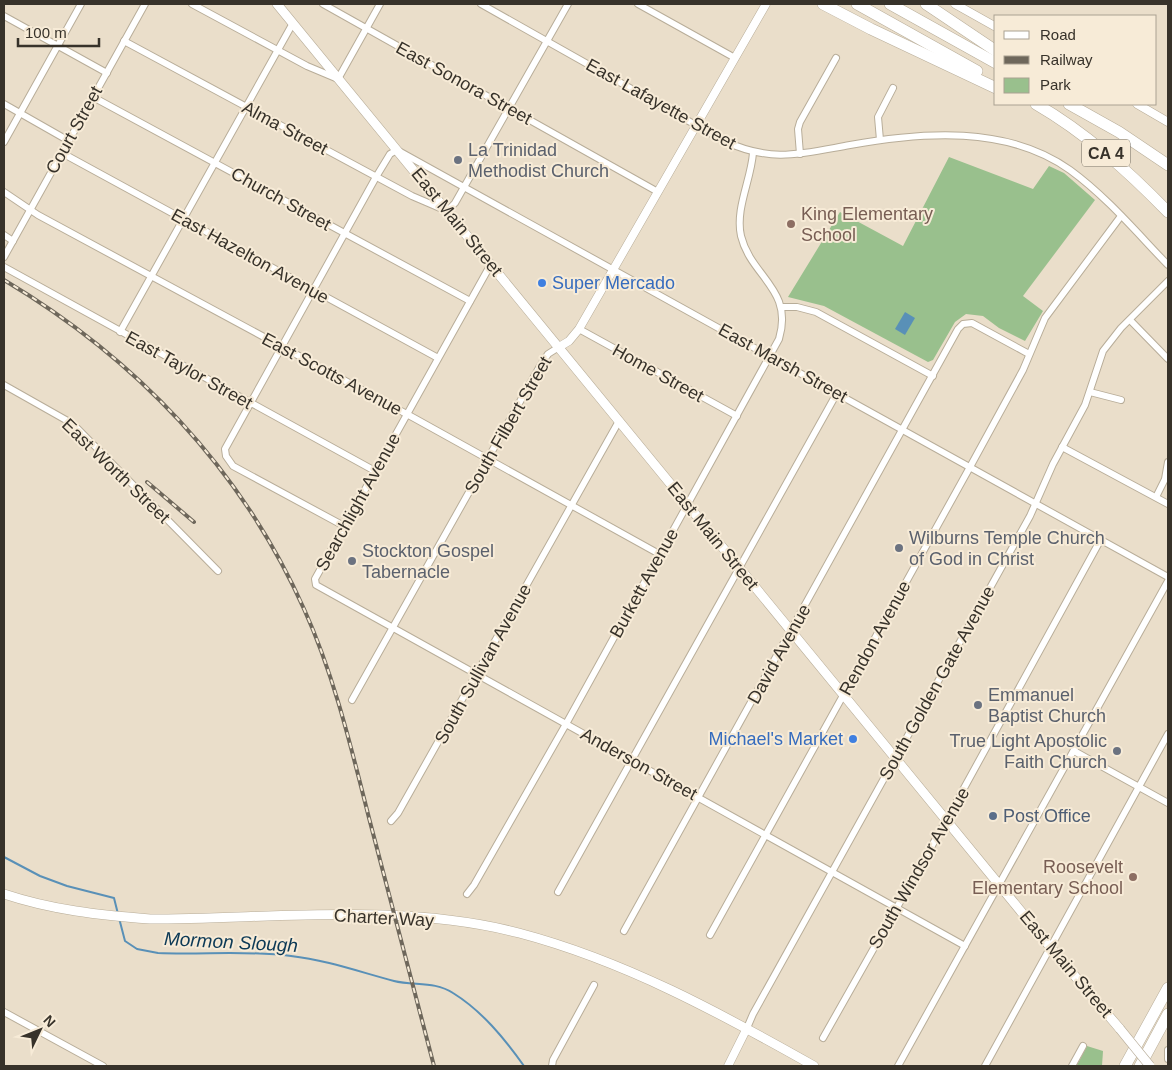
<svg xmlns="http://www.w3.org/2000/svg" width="1172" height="1070" viewBox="0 0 1172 1070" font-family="Arial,sans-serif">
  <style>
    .green { fill: #99c08d }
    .water { fill: #5990b7 }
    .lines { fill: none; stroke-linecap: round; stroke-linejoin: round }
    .stream { stroke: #5990b7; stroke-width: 2 }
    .minor-casing { stroke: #b8ad99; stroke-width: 8 }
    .tertiary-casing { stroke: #b8ad99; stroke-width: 9 }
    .secondary-casing { stroke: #b8ad99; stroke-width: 10 }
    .motorway-casing { stroke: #b8ad99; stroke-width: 12 }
    .minor { stroke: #fff; stroke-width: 6 }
    .tertiary { stroke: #fff; stroke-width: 8 }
    .secondary { stroke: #fff; stroke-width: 9 }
    .motorway { stroke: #fff; stroke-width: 11 }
    .rail-casing { stroke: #6e675b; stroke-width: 4 }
    .rail { stroke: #f7ebd7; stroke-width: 2; stroke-dasharray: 5.5; stroke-linecap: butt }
    .secondary-bridge-casing { stroke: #b8ad99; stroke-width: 10; stroke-linecap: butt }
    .secondary-bridge { stroke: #fff; stroke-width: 9 }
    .worship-dot { fill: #6b7280; stroke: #f7ebd7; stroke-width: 2 }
    .education-dot { fill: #8d6e63; stroke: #f7ebd7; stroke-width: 2 }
    .shop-dot { fill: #3f7fe0; stroke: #f7ebd7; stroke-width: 2 }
    .service-dot { fill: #5c6f8a; stroke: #f7ebd7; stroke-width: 2 }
    .labels { text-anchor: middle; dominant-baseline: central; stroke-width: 4; stroke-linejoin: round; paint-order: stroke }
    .shield { fill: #f7ebd7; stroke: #716a5e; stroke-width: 1 }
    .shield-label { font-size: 16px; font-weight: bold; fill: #37322a }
    .street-label { font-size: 18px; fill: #37322a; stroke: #f7ebd7 }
    .worship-label { font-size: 18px; fill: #5b616d; stroke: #f7ebd7; text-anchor: start }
    .education-label { font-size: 18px; fill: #785e54; stroke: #f7ebd7; text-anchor: start }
    .shop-label { font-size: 18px; fill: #366cbe; stroke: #f7ebd7; text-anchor: start }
    .service-label { font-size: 18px; fill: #4e5e75; stroke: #f7ebd7; text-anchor: start }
    .water-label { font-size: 19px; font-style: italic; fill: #0d3a56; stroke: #f7ebd7 }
  </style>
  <rect width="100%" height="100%" fill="#eadeca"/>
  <g class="green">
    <path d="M949,157L1033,189L1049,166L1064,173L1095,200L1023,296L1043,311L1025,341L999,328L983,316L966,314L955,322L933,360L928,362L824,306L788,297L840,212L903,246Z"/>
    <path d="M1087,1046L1103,1051L1102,1066L1077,1065Z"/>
  </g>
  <path class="water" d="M905,312L915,318L905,335L895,329Z"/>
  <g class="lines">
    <g class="stream">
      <path d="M4,857L40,876L67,886L114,898L118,914"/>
      <path d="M119,918L125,941L137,949L158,953C202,955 247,950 291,956C326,960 360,972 394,981C414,986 435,981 453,993C482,1011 504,1038 524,1066"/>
    </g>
    <defs>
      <g id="minor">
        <path d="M192,4L307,66L338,79L380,4"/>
        <path d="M323,4L658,192"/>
        <path d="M481,4L724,141C772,163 800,154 850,145C922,132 1007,125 1070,170C1107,197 1137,233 1168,265"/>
        <path d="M638,4L735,58"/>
        <path d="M4,16L107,73"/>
        <path d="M124,41L412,196L447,211L455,203L568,4"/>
        <path d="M93,97L470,301"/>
        <path d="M4,104L69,141"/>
        <path d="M880,140L878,117L893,88"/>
        <path d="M4,142L81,4"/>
        <path d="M62,153L438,358"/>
        <path d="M800,154L798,129L800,122L836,58"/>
        <path d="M4,192L38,215L414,418L661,555"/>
        <path d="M4,235L13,241"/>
        <path d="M4,257L145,4"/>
        <path d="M491,264L315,579L316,585L965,946"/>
        <path d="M4,267L375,471"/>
        <path d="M782,307H797L816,312L933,376"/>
        <path d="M1130,320L1168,359"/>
        <path d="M579,329L737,416"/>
        <path d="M120,332L293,23"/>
        <path d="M4,385L73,424L218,571"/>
        <path d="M1090,392L1121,400"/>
        <path d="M1062,447L1168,504"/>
        <path d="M1156,497L1165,479L1168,462"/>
        <path d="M344,526L233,466L226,456L225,449L376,177L390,154L397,150L1168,577"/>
        <path d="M352,700L540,366L548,354L559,347"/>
        <path d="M1074,751L1168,803"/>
        <path d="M391,821L398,813L619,421"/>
        <path d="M558,892L837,393"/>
        <path d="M467,894L474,885L566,724L779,339C794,289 751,277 741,236C735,209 751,180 753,153"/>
        <path d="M624,931L958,329L963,324L972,323L1029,354"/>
        <path d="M710,935L970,467L1023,370L1045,318L1121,216"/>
        <path d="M4,1012L103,1066"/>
        <path d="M747,1028L753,1014L1030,516L1053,464L1085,405L1103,351L1121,328L1168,281"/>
        <path d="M823,1038L947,819L1101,539"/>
        <path d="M1168,1050V1059"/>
        <path d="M552,1066L553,1060L594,985"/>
        <path d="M898,1066L1168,581"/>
        <path d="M985,1066L1168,734"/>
        <path d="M1072,1066L1083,1046"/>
      </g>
      <g id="tertiary">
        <path d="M955,4L996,27"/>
        <path d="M1137,104L1168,122"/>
        <path d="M559,347L569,341L579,329L766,4"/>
        <path d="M728,1066L747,1028"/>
      </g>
      <g id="secondary">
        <path d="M277,4L1051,948L1120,1029"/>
        <path d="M4,894C52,910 99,915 150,919C272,919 400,902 519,933C625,961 720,1013 814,1066"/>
      </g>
      <g id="motorway">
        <path d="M823,4L871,29L996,88"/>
        <path d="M857,4L977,71"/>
        <path d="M890,4L996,63"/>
        <path d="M926,4L996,51"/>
        <path d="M1036,104C1086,133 1128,171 1168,212"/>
        <path d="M1069,104L1119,132L1168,165"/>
        <path d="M1125,1066L1168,988"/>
        <path d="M1140,1066L1168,1014"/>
      </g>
    </defs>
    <use href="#minor" class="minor-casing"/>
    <use href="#tertiary" class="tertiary-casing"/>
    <use href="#secondary" class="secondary-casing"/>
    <use href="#motorway" class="motorway-casing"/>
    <use href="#minor" class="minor"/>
    <use href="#tertiary" class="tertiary"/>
    <use href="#secondary" class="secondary"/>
    <use href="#motorway" class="motorway"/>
    <defs>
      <g id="rail">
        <path d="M4,280C135,358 241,468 304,609C334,675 351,747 369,818C391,901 412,983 434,1066"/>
        <path d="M147,482L194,522"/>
      </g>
    </defs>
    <use href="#rail" class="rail-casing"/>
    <use href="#rail" class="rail"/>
    <defs>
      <path id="secondary-bridge" d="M1120,1029L1150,1066"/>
    </defs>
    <use href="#secondary-bridge" class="secondary-bridge-casing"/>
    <use href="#secondary-bridge" class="secondary-bridge"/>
  </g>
  <g class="worship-dot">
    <circle cx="458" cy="160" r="5"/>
    <circle cx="899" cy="548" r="5"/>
    <circle cx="352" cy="561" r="5"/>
    <circle cx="978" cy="705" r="5"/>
    <circle cx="1117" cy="751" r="5"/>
  </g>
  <g class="education-dot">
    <circle cx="791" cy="224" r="5"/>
    <circle cx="1133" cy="877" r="5"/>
  </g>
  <g class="shop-dot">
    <circle cx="542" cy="283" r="5"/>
    <circle cx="853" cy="739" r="5"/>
  </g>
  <circle class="service-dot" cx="993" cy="816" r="5"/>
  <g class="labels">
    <rect class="shield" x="1082" y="139.5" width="48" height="27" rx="4"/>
    <g class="shield-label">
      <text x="1106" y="153">CA 4</text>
    </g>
    <g class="street-label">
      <text transform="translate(464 83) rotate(29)">East Sonora Street</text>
      <text transform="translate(661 104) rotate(29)">East Lafayette Street</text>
      <text transform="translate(285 128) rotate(28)">Alma Street</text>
      <text transform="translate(74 130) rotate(-61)">Court Street</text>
      <text transform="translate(281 199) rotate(29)">Church Street</text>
      <text transform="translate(457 222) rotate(51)">East Main Street</text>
      <text transform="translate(250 256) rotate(29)">East Hazelton Avenue</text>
      <text transform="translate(783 363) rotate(29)">East Marsh Street</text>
      <text transform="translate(189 370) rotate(29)">East Taylor Street</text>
      <text transform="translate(658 373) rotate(29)">Home Street</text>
      <text transform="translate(332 374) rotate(28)">East Scotts Avenue</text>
      <text transform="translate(508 425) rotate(-60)">South Filbert Street</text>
      <text transform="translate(116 471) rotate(44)">East Worth Street</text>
      <text transform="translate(358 502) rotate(-61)">Searchlight Avenue</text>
      <text transform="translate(713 536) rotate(51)">East Main Street</text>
      <text transform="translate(644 583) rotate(-61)">Burkett Avenue</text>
      <text transform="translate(875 638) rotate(-61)">Rendon Avenue</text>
      <text transform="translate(779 654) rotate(-61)">David Avenue</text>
      <text transform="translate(483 664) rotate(-61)">South Sullivan Avenue</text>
      <text transform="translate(937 683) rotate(-61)">South Golden Gate Avenue</text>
      <text transform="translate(639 764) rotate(29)">Anderson Street</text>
      <text transform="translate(919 868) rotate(-60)">South Windsor Avenue</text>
      <text transform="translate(384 918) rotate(3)">Charter Way</text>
      <text transform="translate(1066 964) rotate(50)">East Main Street</text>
    </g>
    <g class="worship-label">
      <text x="468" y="150">La Trinidad<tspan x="468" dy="21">Methodist Church</tspan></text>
      <text x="909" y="538">Wilburns Temple Church<tspan x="909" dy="21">of God in Christ</tspan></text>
      <text x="362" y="551">Stockton Gospel<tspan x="362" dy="21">Tabernacle</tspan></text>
      <text x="988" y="695">Emmanuel<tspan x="988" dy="21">Baptist Church</tspan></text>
      <text x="1107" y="741" text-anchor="end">True Light Apostolic<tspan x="1107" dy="21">Faith Church</tspan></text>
    </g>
    <g class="education-label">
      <text x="801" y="214">King Elementary<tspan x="801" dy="21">School</tspan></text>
      <text x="1123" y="867" text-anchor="end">Roosevelt<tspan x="1123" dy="21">Elementary School</tspan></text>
    </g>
    <g class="shop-label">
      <text x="552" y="283">Super Mercado</text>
      <text x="843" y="739" text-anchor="end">Michael's Market</text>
    </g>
    <g class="service-label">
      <text x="1003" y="816">Post Office</text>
    </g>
    <g class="water-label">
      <text transform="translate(231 942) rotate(3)">Mormon Slough</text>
    </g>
  </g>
  <rect width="1172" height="1070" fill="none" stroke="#37322a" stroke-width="10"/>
  <rect x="994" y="15" width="162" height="90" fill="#f7ebd7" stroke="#aaa192"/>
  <rect x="1004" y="31" width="25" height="8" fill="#ffffff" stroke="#aaa192"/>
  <text x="1040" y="40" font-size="15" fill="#37322a">Road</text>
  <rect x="1004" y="56" width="25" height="8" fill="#6e675b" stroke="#aaa192"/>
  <text x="1040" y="65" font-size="15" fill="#37322a">Railway</text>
  <rect x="1004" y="78" width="25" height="15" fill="#99c08d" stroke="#aaa192"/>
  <text x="1040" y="90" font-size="15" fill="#37322a">Park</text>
  <g transform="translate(40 1030) rotate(47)" stroke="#f7ebd7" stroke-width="4" paint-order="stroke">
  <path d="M0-4L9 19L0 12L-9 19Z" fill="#37322a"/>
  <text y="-8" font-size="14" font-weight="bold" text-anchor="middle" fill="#37322a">N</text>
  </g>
  <path d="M18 38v8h81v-8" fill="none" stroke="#37322a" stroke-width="2.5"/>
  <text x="25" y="38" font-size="15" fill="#37322a" stroke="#f7ebd7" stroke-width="4" paint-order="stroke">100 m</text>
</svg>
